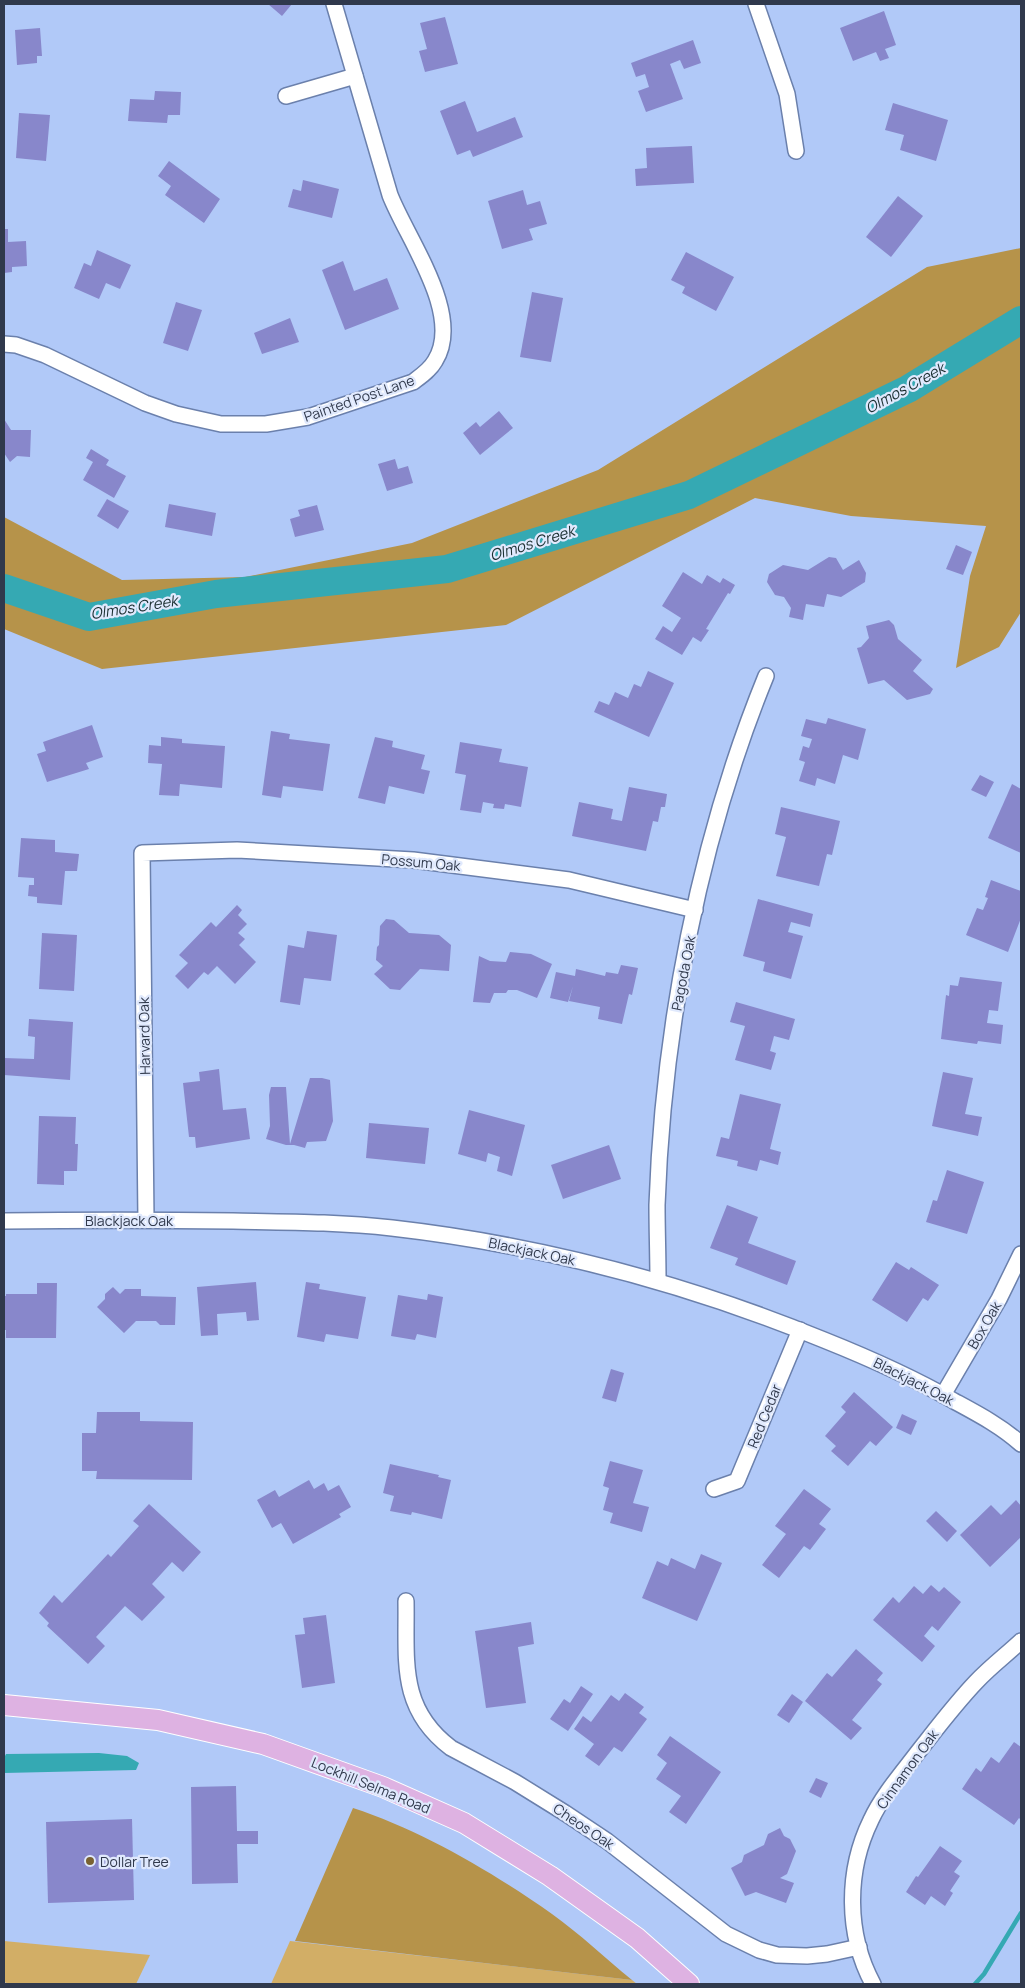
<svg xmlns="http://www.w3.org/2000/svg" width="1025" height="1988" viewBox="0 0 1025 1988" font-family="Manrope,sans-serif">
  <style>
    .green { fill: #d2ae66 }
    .forest { fill: #b6934a }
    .water { fill: #35a9b3 }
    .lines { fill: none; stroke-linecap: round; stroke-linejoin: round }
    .stream { stroke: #35a9b3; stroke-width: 4.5 }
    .river { stroke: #35a9b3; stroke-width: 28 }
    .building { fill: #8887cb }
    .minor-casing { stroke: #6b80ac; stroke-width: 18 }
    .major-casing { stroke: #fff; stroke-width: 22 }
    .minor { stroke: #fff; stroke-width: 15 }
    .major { stroke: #deb2e2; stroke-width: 20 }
    .poi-dot { fill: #796232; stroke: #e0e9fd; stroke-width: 2 }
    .labels { text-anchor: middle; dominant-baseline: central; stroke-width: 4.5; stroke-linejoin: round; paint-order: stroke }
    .street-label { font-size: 14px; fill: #30394c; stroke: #e0e9fd }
    .poi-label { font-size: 14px; fill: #30394c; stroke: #e0e9fd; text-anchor: start }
    .water-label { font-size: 15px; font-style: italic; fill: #1b2f31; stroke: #e0e9fd }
  </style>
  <rect width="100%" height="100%" fill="#b1c9f8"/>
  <g class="green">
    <path d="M4,1941L150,1955L136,1984H9L4,1982Z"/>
    <path d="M290,1941L632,1980L637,1984H271Z"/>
  </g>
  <g class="forest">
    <path d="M1021,248V612L999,647L956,668L970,576L986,526L851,516L755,498L506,625L102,669L4,629V517L122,580L245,577L412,543L598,470L927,267Z"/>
    <path d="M353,1808C421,1830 494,1873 552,1914C580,1934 605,1958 632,1980L295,1941Z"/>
  </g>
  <path class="water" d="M99,1753L127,1756L139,1763L136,1770L4,1773V1758L6,1754Z"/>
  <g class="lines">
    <path class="stream" d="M975,1984L984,1974L1021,1913"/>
    <path class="river" d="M4,588L89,617L216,594L447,569L689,495L908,389L1021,320"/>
  </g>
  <g class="building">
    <path d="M268,4H292L282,16Z"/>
    <path d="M884,11L896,45L885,49L889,58L880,61L876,52L853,61L840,28Z"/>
    <path d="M445,17L458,64L425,72L419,51L427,49L420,23Z"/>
    <path d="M40,28L42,56H37V63L17,65L15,30Z"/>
    <path d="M693,40L701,63L684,69L680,60L670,64L683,99L646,112L638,91L649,87L645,74L636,77L631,63Z"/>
    <path d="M155,91L181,92L180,115H168L167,123L128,121L130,99L154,100Z"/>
    <path d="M465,101L477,132L515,117L523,137L473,157L470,150L457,155L440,111Z"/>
    <path d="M893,103L948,120L936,161L900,150L904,135L885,130Z"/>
    <path d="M19,113L50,115L46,161L16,158Z"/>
    <path d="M692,146L694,183L636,186L635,169L647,168L646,148Z"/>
    <path d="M169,161L220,199L204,223L165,195L171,186L158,176Z"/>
    <path d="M303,180L339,189L332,218L288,207L293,189L301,191Z"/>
    <path d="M523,190L527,205L540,201L547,224L529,229L533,240L502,249L488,201Z"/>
    <path d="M898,196L923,216L891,257L866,237Z"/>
    <path d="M4,229H8V242L26,241L27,266L12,267V272L4,273Z"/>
    <path d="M97,250L131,265L120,289L106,283L99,299L74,288L84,263L91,266Z"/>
    <path d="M686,252L734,277L716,311L682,293L685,287L671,280Z"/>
    <path d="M343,261L354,291L387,278L399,309L345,330L322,270Z"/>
    <path d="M532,292L563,298L551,362L520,357Z"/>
    <path d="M176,302L202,310L188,351L163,343Z"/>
    <path d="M290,318L299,342L262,354L254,333Z"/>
    <path d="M499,411L513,428L480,455L463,433L476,422L480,427Z"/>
    <path d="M4,419L11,430H31L30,457L17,456L10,462L4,453Z"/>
    <path d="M91,449L109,460L106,465L126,476L114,498L83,480L93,462L86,458Z"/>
    <path d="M395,459L398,469L408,466L413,483L387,491L378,464Z"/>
    <path d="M107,499L129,511L118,529L97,516Z"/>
    <path d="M169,504L216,513L212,536L165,527Z"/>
    <path d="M317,505L324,530L295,537L290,519L300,516L298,510Z"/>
    <path d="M956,545L972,552L963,575L946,569Z"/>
    <path d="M829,557L836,558L843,570L859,560L866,573L865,582L841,597L827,594L824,607L806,604L803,620L789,617L791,608L784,597L775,595L767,582L769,574L783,565L808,570Z"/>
    <path d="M683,572L702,584L707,575L720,583L723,578L735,585L730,594L728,593L706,629L709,630L701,642L693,637L682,655L655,639L663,626L672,632L681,618L662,606Z"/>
    <path d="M889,620L894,625L898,639L922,660L913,671L933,689L930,694L907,700L884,680L868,684L857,648L861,647L869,638L866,626Z"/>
    <path d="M648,671L674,683L649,737L594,712L599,701L609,705L615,692L628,698L634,684L641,687Z"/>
    <path d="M828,718L866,729L858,760L843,755L835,784L817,778L815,786L799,781L805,762L799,760L803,746L809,748L812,739L801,736L806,719L826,724Z"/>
    <path d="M92,725L103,757L86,763L89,769L47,782L37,754L46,751L43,742Z"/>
    <path d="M271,731L290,734L289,739L330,744L323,791L283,786L281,798L262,795Z"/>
    <path d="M161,737L182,739V743L225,746L222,788L180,784L179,796L159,795L162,764L148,763L149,745L161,746Z"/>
    <path d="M375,737L393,741L392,747L425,755L421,769L430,771L424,794L389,786L385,804L358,798Z"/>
    <path d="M460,742L502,749L499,762L528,767L521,807L505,804L504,809L493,808L494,804L483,802L481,813L460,810L466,775L455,773Z"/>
    <path d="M980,775L994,782L986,797L971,790Z"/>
    <path d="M1012,784L1021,789V853L988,838Z"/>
    <path d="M629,787L667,794L665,807H661L658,822L653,821L646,851L572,836L579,802L613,809L611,819L622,821Z"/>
    <path d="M781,807L840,821L832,855L827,854L819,886L776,876L786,837L775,834Z"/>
    <path d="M21,838L55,840V852L79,854L77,871H65L62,905L37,903V897L28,896L29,885H34V878L18,877Z"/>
    <path d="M991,880L1021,891V918L1008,952L966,935L977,908L983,910L988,898L985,897Z"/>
    <path d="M758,899L813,914L810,927L791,922L788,932L803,936L791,979L763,971L765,962L743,956Z"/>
    <path d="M237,905L242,910L238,915L247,924L238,933L245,939L239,945L256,962L235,984L217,966L208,975L204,972L188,989L175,976L188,963L179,955L211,922L216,927Z"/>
    <path d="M386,919L394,920L409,933L439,935L451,945L449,971L420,969L400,990L390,989L374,974L383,966L376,960L377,947L379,945L380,926Z"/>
    <path d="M307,931L337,935L331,981L304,978L300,1005L280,1002L288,945L304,948Z"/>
    <path d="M42,933L77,935L74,991L39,989Z"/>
    <path d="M510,952L531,954L552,964L537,998L517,990H508L506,993H494L490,1003L473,1002L479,956L490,961L506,962Z"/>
    <path d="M621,965L638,968L632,995L629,994L622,1024L598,1019L600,1007L569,1001L573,986L568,1002L550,998L556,972L575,976L576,969L605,976L606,972L618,974Z"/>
    <path d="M960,977L1002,982L998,1011L989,1010L987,1023L1003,1025L1001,1044L978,1041L977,1044L941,1039L946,995L949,996L950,985L958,986Z"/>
    <path d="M736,1002L795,1019L789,1040L774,1036L770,1051L776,1053L771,1070L735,1060L745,1026L730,1022Z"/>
    <path d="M29,1019L73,1022L70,1080L4,1075V1058L34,1059L35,1037L28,1036Z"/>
    <path d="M219,1069L223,1110L246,1108L250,1139L196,1148L195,1137H189L183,1083L200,1081L199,1072Z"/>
    <path d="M943,1072L973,1078L965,1114L982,1117L978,1136L932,1126Z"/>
    <path d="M310,1078H322L330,1080L333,1121L326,1141L307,1142L305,1148L294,1145H286L266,1139L270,1126L269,1095L271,1087H286L290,1144Z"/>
    <path d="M740,1094L781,1104L770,1149L781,1152L778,1165L760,1160L757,1171L737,1166L738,1161L716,1156L721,1137L729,1139Z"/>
    <path d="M469,1110L525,1125L512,1176L497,1171L500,1157L488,1153L486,1162L458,1154Z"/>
    <path d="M39,1116L76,1117L75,1144H78L77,1171H64V1185L37,1184Z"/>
    <path d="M369,1123L429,1128L425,1164L366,1158Z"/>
    <path d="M609,1145L621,1179L563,1199L551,1165Z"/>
    <path d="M947,1170L984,1182L967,1234L926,1222L933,1200L937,1201Z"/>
    <path d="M727,1205L758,1217L748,1243L796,1261L787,1285L735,1265L738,1258L710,1248Z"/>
    <path d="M896,1262L909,1270L911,1267L939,1285L928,1301L923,1298L907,1322L872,1300Z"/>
    <path d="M256,1282L259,1320L247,1321L246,1312L217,1314L218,1335L201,1336L197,1287Z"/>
    <path d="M306,1282L320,1284L319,1289L366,1297L358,1339L326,1334L324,1342L297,1337Z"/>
    <path d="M37,1283H57L56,1338H6V1330H4V1296H6V1294H37Z"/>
    <path d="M113,1287L120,1294L125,1289H141V1296L176,1297L175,1325H160L156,1321H136L124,1333L97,1307L105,1299V1294Z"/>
    <path d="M428,1294L443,1297L436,1338L417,1334L415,1340L391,1336L398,1295L427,1300Z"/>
    <path d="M611,1369L624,1373L616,1402L602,1398Z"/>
    <path d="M854,1392L893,1427L876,1446L870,1441L848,1466L831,1451L836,1446L825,1436L846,1412L841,1407Z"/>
    <path d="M97,1412H140V1421L193,1422L192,1480L96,1479L97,1471H82V1433H96Z"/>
    <path d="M902,1414L917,1421L911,1435L896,1428Z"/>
    <path d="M610,1461L643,1470L633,1503L649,1507L642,1532L610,1523L613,1513L603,1510L609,1488L603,1486Z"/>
    <path d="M390,1464L439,1475L438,1477L451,1480L442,1519L412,1512L411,1515L390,1511L394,1496L383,1493Z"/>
    <path d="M309,1480L314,1489L324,1483L328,1491L339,1485L351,1507L339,1514L341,1517L293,1544L281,1523L272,1528L257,1500L275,1490L279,1497Z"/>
    <path d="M804,1489L831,1509L819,1524L826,1529L810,1550L804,1546L779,1578L762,1565L786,1534L775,1526Z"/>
    <path d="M1016,1500L1021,1506V1537L990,1567L960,1535L991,1505L1001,1515Z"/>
    <path d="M149,1504L201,1552L183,1572L172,1562L152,1584L165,1597L142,1621L125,1606L96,1637L105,1646L88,1664L47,1626L49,1623L39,1613L54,1595L62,1603L108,1554L111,1557L139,1526L133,1521Z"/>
    <path d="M936,1511L957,1531L947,1542L926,1521Z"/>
    <path d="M701,1554L722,1563L697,1621L642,1598L657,1561L668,1566L671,1558L695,1569Z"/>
    <path d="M931,1585L939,1592L944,1587L961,1602L938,1631L932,1626L924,1636L935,1646L922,1662L873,1620L893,1597L899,1603L914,1586L923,1594Z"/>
    <path d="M326,1615L335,1683L302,1688L295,1635L305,1634L303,1618Z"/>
    <path d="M531,1622L534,1644L518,1647L526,1703L486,1708L475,1631Z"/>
    <path d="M856,1649L883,1673L877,1680L882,1684L852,1720L862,1728L851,1740L805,1701L827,1673L832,1677Z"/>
    <path d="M581,1686L593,1694L568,1731L550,1719L564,1699L570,1703Z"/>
    <path d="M625,1693L644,1707L639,1713L647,1719L622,1752L614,1747L599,1766L585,1756L594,1744L574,1729L583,1716L591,1722L611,1695L619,1701Z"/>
    <path d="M792,1694L803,1702L789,1723L777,1715Z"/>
    <path d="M670,1736L721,1772L686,1824L669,1812L681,1796L656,1779L667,1763L657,1755Z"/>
    <path d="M1014,1742L1021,1747V1820L1019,1818L1014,1825L962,1789L976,1768L981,1772L991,1757L999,1763Z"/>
    <path d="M816,1778L828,1783L821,1798L809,1792Z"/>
    <path d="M236,1786L237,1831H258V1844H237L238,1883L192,1884L191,1787Z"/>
    <path d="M132,1819L134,1900L48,1903L46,1822Z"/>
    <path d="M780,1828L784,1836L790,1839L796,1851L787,1874L780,1878L794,1883L786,1903L756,1892L745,1896L731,1868L742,1862L744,1855L764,1845L768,1834Z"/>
    <path d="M940,1846L962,1861L954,1872L960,1876L950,1891L953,1893L945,1906L931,1896L925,1905L906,1892L916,1876L918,1877Z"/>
  </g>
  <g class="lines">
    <defs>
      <g id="minor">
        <path d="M756,4L787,94L796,151"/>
        <path d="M286,96L355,76"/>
        <path d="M4,344L16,345L45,355L145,403L176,414L221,424H266L308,417L413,382C421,376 430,370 435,361C464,315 407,239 390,195L334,4"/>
        <path d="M146,1220L142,853L237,850L413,860L569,880L695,910"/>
        <path d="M4,1221C80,1220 156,1220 233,1221C286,1222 339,1222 392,1228C541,1245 685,1283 824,1340C869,1358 912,1377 954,1401C978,1414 1001,1426 1021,1444"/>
        <path d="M658,1281C658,1256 657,1230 657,1205C663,1029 699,840 766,676"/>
        <path d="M943,1395L999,1299L1021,1254"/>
        <path d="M714,1489L737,1481L800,1330"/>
        <path d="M406,1601C407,1660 398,1708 451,1748L515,1782L565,1813L607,1841L726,1934L759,1950L777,1955L807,1956L827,1954L859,1947"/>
        <path d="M873,1984C846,1934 846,1871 871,1820C882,1796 902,1773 918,1752C937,1728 955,1704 976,1682C990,1667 1006,1655 1021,1641"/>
      </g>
      <path id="major" d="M4,1705L158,1720L263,1744L383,1787L464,1823L550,1876L637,1938L689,1984"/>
    </defs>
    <use href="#minor" class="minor-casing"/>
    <use href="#major" class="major-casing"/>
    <use href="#minor" class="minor"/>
    <use href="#major" class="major"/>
  </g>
  <circle class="poi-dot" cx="90" cy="1861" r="5"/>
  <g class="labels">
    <g class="street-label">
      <text transform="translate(359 398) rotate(-19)">Painted Post Lane</text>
      <text transform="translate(421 862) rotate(5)">Possum Oak</text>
      <text transform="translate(683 973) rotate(-79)">Pagoda Oak</text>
      <text transform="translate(144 1036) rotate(-91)">Harvard Oak</text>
      <text x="129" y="1220">Blackjack Oak</text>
      <text transform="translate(532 1251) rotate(12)">Blackjack Oak</text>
      <text transform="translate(984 1325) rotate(-60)">Box Oak</text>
      <text transform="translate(914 1381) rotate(27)">Blackjack Oak</text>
      <text transform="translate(764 1416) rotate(-68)">Red Cedar</text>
      <text transform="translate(907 1769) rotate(-54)">Cinnamon Oak</text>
      <text transform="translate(371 1785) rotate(22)">Lockhill Selma Road</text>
      <text transform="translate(584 1826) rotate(34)">Cheos Oak</text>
    </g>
    <g class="poi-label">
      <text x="100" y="1861">Dollar Tree</text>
    </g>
    <g class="water-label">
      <text transform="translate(905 388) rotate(-29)">Olmos Creek</text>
      <text transform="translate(532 543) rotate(-17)">Olmos Creek</text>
      <text transform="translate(134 607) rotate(-9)">Olmos Creek</text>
    </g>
  </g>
  <rect width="1025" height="1988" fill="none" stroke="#30394c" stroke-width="10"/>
</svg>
